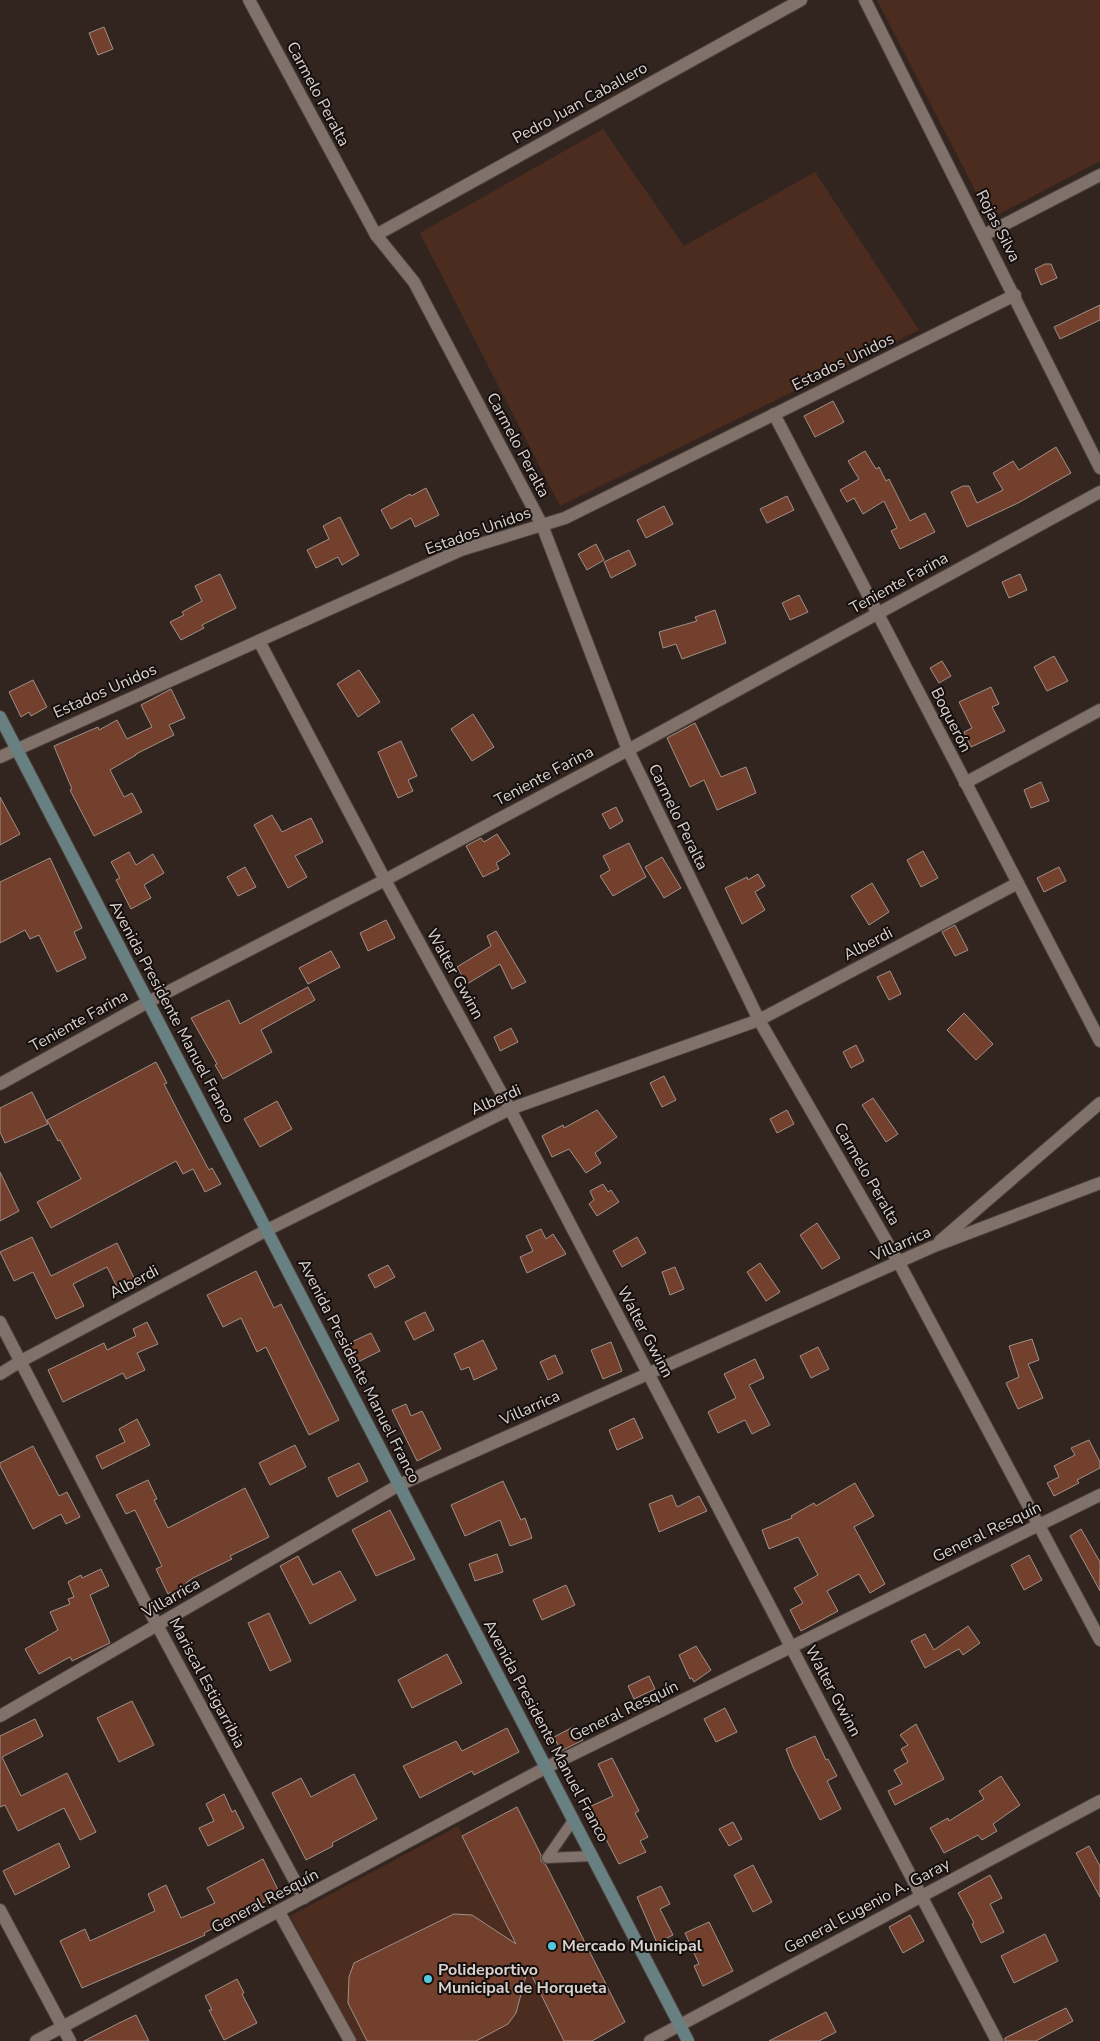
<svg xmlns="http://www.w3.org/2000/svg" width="1100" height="2041" viewBox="0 0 1100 2041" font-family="'Nunito Sans',sans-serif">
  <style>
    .green { fill: #4c2c1e }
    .building { fill: #72402c; stroke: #a09089 }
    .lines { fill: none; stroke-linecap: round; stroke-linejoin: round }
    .service-casing { stroke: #4b413c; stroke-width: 12 }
    .minor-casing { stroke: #4b413c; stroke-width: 14 }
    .secondary-casing { stroke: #4b413c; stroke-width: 14 }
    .service { stroke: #81716b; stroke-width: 10 }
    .minor { stroke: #81716b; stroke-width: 12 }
    .secondary { stroke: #698082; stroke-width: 12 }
    .poi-dot { fill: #55cadf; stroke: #150f0d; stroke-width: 2 }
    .labels { text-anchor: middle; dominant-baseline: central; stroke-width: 4; stroke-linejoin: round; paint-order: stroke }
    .street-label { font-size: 16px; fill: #dbd2cf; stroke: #150f0d }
    .poi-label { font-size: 16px; font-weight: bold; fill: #dbd2cf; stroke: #150f0d; text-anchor: start }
  </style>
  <rect width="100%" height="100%" fill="#322520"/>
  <g class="green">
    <path d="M877,0H1100V161L990,219Z"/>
    <path d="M603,129L684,246L815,172L919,330L560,506L420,233Z"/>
    <path d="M458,1826L564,2041H357L290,1916Z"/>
  </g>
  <g class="building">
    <path d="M104,27L113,49L98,55L89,33Z"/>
    <path d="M1045,264H1051L1057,278L1041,285L1035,269Z"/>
    <path d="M1100,305V320L1060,339L1054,327Z"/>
    <path d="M833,401L844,422L815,437L804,416Z"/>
    <path d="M1056,447L1071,473L1018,503L967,527L951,492L963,486H969L977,503L1003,490L993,473L1013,461L1019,470Z"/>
    <path d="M865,451L876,469L879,467L886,481L889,479L910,521L925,513L935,532L900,549L891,531L897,528L884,501L863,514L854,498L847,502L840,490L859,479L848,461Z"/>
    <path d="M426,488L439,515L415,527L411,518L391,529L381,510L410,494L411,496Z"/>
    <path d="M787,496L794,510L767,523L760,509Z"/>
    <path d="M664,506L673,524L646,538L637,520Z"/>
    <path d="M340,517L359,555L342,565L338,557L316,568L307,550L329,539L323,526Z"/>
    <path d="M596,544L604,560L587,570L578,554Z"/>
    <path d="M629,550L636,565L611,578L604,562Z"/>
    <path d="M220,574L236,608L202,625L204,628L181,640L170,622L184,615L182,612L202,601L195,586Z"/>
    <path d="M1020,574L1027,590L1009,598L1002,582Z"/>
    <path d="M799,595L808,612L790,620L782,603Z"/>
    <path d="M715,610L726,643L682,659L676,644L663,648L659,632L697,621L695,617Z"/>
    <path d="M1054,656L1068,681L1047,691L1034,667Z"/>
    <path d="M942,661L951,676L939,683L930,668Z"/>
    <path d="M359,670L380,702L358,717L337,684Z"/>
    <path d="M33,680L47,707L31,716L29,712L21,717L9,692Z"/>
    <path d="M991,687L999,704L992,707L1005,731L971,747L964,732L972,728L959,702Z"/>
    <path d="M171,689L185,718L169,725L174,735L136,754V755L110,770L124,797L132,793L142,812L94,836L70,790L72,789L54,746L98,727L99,730L117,720L127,739L152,727L141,705Z"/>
    <path d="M473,714L494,747L472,761L451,729Z"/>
    <path d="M695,723L721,777L746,767L756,793L717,810L704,780L690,787L667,738Z"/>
    <path d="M401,741L417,776L408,780L413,791L398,798L378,752Z"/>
    <path d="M1041,782L1049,801L1031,808L1024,790Z"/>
    <path d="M0,797L20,834L0,845Z"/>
    <path d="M616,807L623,821L610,829L602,814Z"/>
    <path d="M272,815L282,832L311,818L323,842L295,856L307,877L288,888L254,825Z"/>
    <path d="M497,834L510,854L496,863L499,869L483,877L466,846L481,838L484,842Z"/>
    <path d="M629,843L646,877L613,896L600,876L610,870L603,856Z"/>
    <path d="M923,851L938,878L921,887L907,860Z"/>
    <path d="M129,852L136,865L153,854L164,873L144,885L151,898L131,909L116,880L120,878L111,862Z"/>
    <path d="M662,857L681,888L664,898L645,867Z"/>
    <path d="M50,858L82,928L74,932L86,958L57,972L39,935L30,939L25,930L0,943V882Z"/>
    <path d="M245,867L256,887L238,896L227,877Z"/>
    <path d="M1059,867L1066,881L1044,892L1037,878Z"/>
    <path d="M758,874L765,886L755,892L765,910L742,924L725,888L747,877L748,880Z"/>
    <path d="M872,883L889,912L869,925L851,896Z"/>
    <path d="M386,920L395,938L368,951L360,933Z"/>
    <path d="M955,925L968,950L955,956L942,932Z"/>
    <path d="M496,931L526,982L512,989L500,964L467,984L457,967L491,946L487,936Z"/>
    <path d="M331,951L340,967L308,984L299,968Z"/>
    <path d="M890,971L901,994L889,1000L877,977Z"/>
    <path d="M308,987L315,1000L261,1030L272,1052L223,1079L215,1065L217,1064L191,1018L229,1000L240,1024Z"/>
    <path d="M964,1013L993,1044L976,1060L947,1030Z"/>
    <path d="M511,1028L518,1042L500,1051L494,1037Z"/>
    <path d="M856,1045L864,1061L851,1068L843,1052Z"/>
    <path d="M156,1062L167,1083L164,1084L185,1125L209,1170L212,1168L221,1184L205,1192L193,1169L183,1174L176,1161L51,1228L37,1202L81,1179L60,1140L58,1141L47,1120Z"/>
    <path d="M664,1076L676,1100L662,1107L650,1083Z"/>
    <path d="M32,1092L48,1124L5,1143L0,1132V1108Z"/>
    <path d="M873,1098L898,1134L886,1142L862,1105Z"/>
    <path d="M277,1101L292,1129L260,1147L244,1119Z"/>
    <path d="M597,1110L617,1137L595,1153L601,1163L586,1173L569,1149L552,1157L542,1136L563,1125L564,1128Z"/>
    <path d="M787,1110L794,1124L777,1133L770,1119Z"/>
    <path d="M0,1172L19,1211L0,1221Z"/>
    <path d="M603,1184L608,1192L611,1190L619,1202L597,1216L589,1204L594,1200L590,1191Z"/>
    <path d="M817,1223L840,1258L822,1269L800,1235Z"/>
    <path d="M541,1229L546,1239L553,1234L566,1254L527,1273L520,1257L533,1251L526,1236Z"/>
    <path d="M32,1237L51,1276L117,1243L138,1286L121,1295L107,1267L73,1284L84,1306L56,1319L33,1272L14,1281L0,1252Z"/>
    <path d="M637,1237L646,1253L622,1267L613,1251Z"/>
    <path d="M760,1263L780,1292L766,1301L747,1272Z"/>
    <path d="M388,1265L395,1277L375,1288L368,1275Z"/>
    <path d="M675,1267L684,1289L670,1295L662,1272Z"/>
    <path d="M256,1271L274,1308L281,1304L339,1420L309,1435L266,1347L257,1352L241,1318L223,1327L207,1295Z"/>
    <path d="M425,1312L434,1330L414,1340L405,1322Z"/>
    <path d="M147,1322L158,1344L137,1353L145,1370L126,1379L123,1373L63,1402L48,1370L104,1343L107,1350L136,1336L133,1329Z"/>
    <path d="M371,1333L380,1351L354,1364L345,1345Z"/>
    <path d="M1032,1339L1039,1360L1028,1364L1043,1398L1018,1409L1006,1383L1019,1377L1009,1346Z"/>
    <path d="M483,1340L497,1369L474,1380L469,1367L461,1370L454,1354Z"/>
    <path d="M611,1342L622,1371L603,1379L591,1350Z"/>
    <path d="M818,1347L829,1369L811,1378L800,1356Z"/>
    <path d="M555,1355L563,1373L548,1380L540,1362Z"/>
    <path d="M755,1359L764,1378L749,1385L770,1425L752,1434L745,1420L718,1433L708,1412L736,1398L724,1374Z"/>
    <path d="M406,1404L411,1416L422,1411L441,1449L417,1461L392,1410Z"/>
    <path d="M634,1418L643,1438L617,1450L609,1430Z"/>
    <path d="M137,1419L150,1445L102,1469L96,1456L125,1442L119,1429Z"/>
    <path d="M1089,1440L1100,1462V1468L1077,1480L1079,1483L1054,1496L1047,1483L1059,1477L1054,1466L1075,1455L1071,1448Z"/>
    <path d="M295,1445L306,1467L270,1485L259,1463Z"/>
    <path d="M33,1446L59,1496L67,1492L80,1517L66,1524L61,1514L33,1529L0,1466V1463Z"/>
    <path d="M359,1463L368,1481L337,1497L328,1478Z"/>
    <path d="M148,1480L157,1499L154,1500L168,1528L245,1488L269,1537L230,1556L232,1559L193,1578L186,1583L189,1589L173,1597L171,1592L168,1594L156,1569L162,1566L135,1510L126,1514L116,1495Z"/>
    <path d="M503,1481L521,1520L525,1518L532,1538L510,1546L500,1520L465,1536L451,1505Z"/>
    <path d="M855,1483L874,1516L854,1527L885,1584L870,1593L859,1574L827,1591L838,1611L801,1631L790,1610L803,1603L794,1588L818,1575L798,1537L769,1549L762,1530L792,1518L791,1516L814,1503L816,1506Z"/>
    <path d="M672,1495L677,1507L699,1496L707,1511L659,1532L649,1504Z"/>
    <path d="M390,1510L415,1559L376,1576L352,1530Z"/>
    <path d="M1081,1529L1100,1562V1591L1070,1536Z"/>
    <path d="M497,1554L503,1572L475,1581L469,1564Z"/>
    <path d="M1029,1555L1042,1580L1024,1590L1011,1565Z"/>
    <path d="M298,1556L313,1585L340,1571L356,1600L310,1624L280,1566Z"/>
    <path d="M101,1569L109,1586L90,1595L110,1643L72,1661L70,1657L39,1674L25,1649L58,1630L50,1612L70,1604L68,1599L74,1597L68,1582L81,1575L82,1578Z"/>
    <path d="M566,1585L575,1605L542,1620L533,1600Z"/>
    <path d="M269,1613L291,1661L270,1671L248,1623Z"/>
    <path d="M968,1626L980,1643L963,1655L959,1649L925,1668L911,1641L925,1634L934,1650Z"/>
    <path d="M696,1646L711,1670L694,1682L692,1678L690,1679L679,1655Z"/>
    <path d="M447,1654L462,1683L412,1708L398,1680Z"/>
    <path d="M649,1676L655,1689L634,1699L628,1686Z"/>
    <path d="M132,1701L154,1745L119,1762L97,1718Z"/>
    <path d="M725,1708L737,1732L716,1742L704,1719Z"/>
    <path d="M35,1719L43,1736L2,1757L21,1796L67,1773L96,1832L80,1840L64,1808L18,1831L5,1805L0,1807V1736Z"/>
    <path d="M916,1724L944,1779L895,1805L888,1791L902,1784L894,1770L908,1762L901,1749L908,1745L900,1735Z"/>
    <path d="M575,1726L583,1740L561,1751L554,1737Z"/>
    <path d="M507,1728L519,1752L474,1775L472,1771L420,1798L403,1766L456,1741L462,1751Z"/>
    <path d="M815,1736L826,1760L828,1759L837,1776L827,1781L841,1809L820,1820L793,1767L786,1749Z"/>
    <path d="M612,1758L639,1811L635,1813L648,1837L640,1841L646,1852L619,1864L589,1807L613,1796L598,1764Z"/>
    <path d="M354,1774L377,1819L332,1843L333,1846L306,1860L272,1793L301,1778L311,1797Z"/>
    <path d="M1001,1776L1020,1805L993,1824L997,1831L982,1840L978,1835L944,1853L930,1828L948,1818L949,1821L984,1799L979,1791Z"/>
    <path d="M224,1794L232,1812L235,1810L244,1828L208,1846L199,1828L214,1821L206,1804Z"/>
    <path d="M517,1807L541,1855V1861L546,1865L625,2022L592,2041H564L528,1968L516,2013L508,2024L476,2041H367L348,2003L349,1977L354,1963L454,1914L472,1915L516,1944L462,1836Z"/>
    <path d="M733,1822L742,1839L729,1846L719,1829Z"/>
    <path d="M59,1843L70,1867L15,1895L3,1871Z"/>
    <path d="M1089,1846L1100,1866V1897L1076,1853Z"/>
    <path d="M263,1859L280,1894L204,1933L205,1935L192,1941L82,1988L60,1941L85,1929L90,1941L155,1911L148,1894L166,1885L181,1918L215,1903L207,1888Z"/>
    <path d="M753,1865L772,1902L753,1912L734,1875Z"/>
    <path d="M990,1875L1002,1898L990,1904L1004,1932L981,1943L972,1924L974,1923L958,1893Z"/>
    <path d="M661,1886L670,1904L660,1909L673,1935L657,1943L637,1897Z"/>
    <path d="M910,1915L924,1941L903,1953L889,1927Z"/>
    <path d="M709,1922L733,1971L703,1986L694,1966L699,1964L685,1933Z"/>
    <path d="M1045,1934L1058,1961L1014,1983L1001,1956Z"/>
    <path d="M237,1979L244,1993L242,1994L257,2023L224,2040L209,2010H212L205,1996Z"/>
    <path d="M1066,2008L1073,2021L1043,2037L1036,2041H1005V2038Z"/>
    <path d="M826,2012L836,2032L819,2041H769Z"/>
    <path d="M136,2015L149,2041H84L119,2023Z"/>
  </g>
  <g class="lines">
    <defs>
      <path id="service" d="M574,1819L547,1858L593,1856"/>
      <g id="minor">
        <path d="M249,0L376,235L414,282L542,525L628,750L759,1020L899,1263L1100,1640"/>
        <path d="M865,0L1100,468"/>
        <path d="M376,235L801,0"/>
        <path d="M984,235L1100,175"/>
        <path d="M774,414L1100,1041"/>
        <path d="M259,641L385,880L510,1109L997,2041"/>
        <path d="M0,757L461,550L565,518L1015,295"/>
        <path d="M965,783L1100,710"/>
        <path d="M0,1084L148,1002L385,880L628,750L1100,492"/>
        <path d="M940,1241L1100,1103"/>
        <path d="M0,1322L157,1625L304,1898"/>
        <path d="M0,1374L21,1361L267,1230L510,1109L759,1020L1018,883"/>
        <path d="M0,1716L399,1485L932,1247L1100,1183"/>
        <path d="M0,1910L70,2041"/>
        <path d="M279,1912L350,2041"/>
        <path d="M36,2041L547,1767L1100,1495"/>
        <path d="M650,2041L1100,1801"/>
      </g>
      <path id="secondary" d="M0,717L688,2041"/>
    </defs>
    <use href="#service" class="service-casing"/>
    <use href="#minor" class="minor-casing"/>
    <use href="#secondary" class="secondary-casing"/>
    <use href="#service" class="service"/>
    <use href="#minor" class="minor"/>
    <use href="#secondary" class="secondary"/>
  </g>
  <g class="poi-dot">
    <circle cx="552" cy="1946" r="5"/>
    <circle cx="428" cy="1979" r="5"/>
  </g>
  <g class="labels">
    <g class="street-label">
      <text transform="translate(318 94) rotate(62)">Carmelo Peralta</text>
      <text transform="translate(580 103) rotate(-29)">Pedro Juan Caballero</text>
      <text transform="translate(998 226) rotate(63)">Rojas Silva</text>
      <text transform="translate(843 362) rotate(-26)">Estados Unidos</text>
      <text transform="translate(518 445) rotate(62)">Carmelo Peralta</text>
      <text transform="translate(478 531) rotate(-20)">Estados Unidos</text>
      <text transform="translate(899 583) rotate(-29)">Teniente Farina</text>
      <text transform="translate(105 691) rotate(-24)">Estados Unidos</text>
      <text transform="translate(951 720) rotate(63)">Boquerón</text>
      <text transform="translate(544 776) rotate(-28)">Teniente Farina</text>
      <text transform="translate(678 817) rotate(64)">Carmelo Peralta</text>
      <text transform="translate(868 944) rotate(-28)">Alberdi</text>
      <text transform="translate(455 974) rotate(61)">Walter Gwinn</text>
      <text transform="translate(172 1012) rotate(62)">Avenida Presidente Manuel Franco</text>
      <text transform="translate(79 1021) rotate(-29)">Teniente Farina</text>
      <text transform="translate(496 1100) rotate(-24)">Alberdi</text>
      <text transform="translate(867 1174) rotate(60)">Carmelo Peralta</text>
      <text transform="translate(901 1244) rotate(-24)">Villarrica</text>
      <text transform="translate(134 1282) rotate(-28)">Alberdi</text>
      <text transform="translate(645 1332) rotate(62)">Walter Gwinn</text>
      <text transform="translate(359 1371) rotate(63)">Avenida Presidente Manuel Franco</text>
      <text transform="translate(530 1408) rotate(-24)">Villarrica</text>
      <text transform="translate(987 1532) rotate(-26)">General Resquín</text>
      <text transform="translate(171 1598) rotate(-30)">Villarrica</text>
      <text transform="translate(207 1683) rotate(62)">Mariscal Estigarribia</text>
      <text transform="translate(833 1691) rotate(62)">Walter Gwinn</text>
      <text transform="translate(624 1711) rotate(-26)">General Resquín</text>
      <text transform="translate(546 1731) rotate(62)">Avenida Presidente Manuel Franco</text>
      <text transform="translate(265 1901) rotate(-28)">General Resquín</text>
      <text transform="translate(867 1906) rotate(-28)">General Eugenio A. Garay</text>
    </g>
    <g class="poi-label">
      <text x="562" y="1946">Mercado Municipal</text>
      <text x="438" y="1970">Polideportivo<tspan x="438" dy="18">Municipal de Horqueta</tspan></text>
    </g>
  </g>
</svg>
